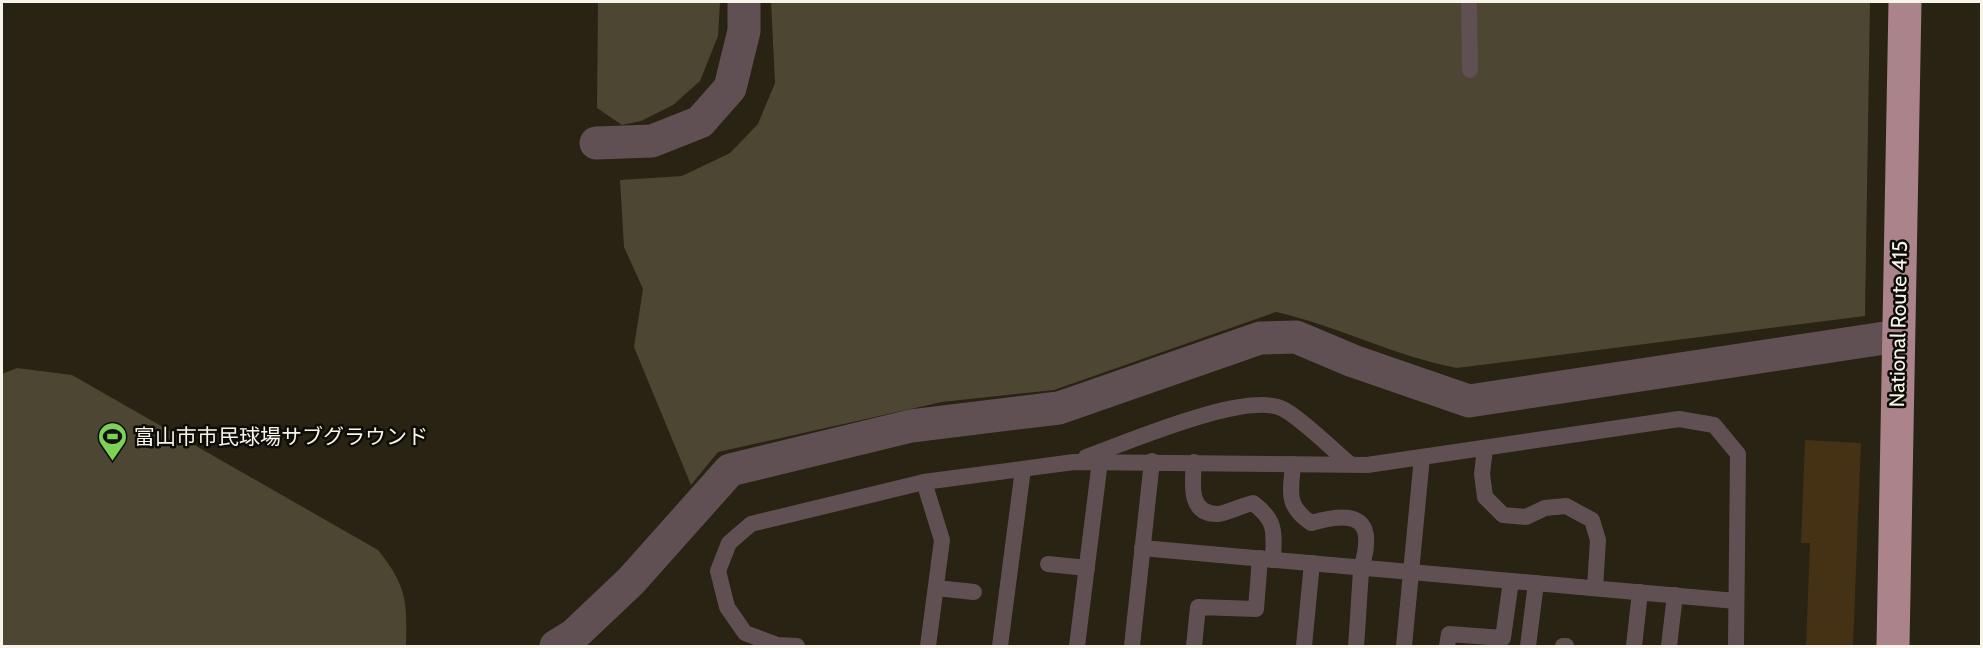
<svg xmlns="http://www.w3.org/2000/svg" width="1983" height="648" viewBox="0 0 1983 648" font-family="Cabin,'Noto Sans JP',sans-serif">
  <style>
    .green { fill: #4c4632 }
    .building { fill: #453114 }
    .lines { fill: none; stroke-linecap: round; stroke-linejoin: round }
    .service { stroke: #615053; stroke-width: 16 }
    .minor { stroke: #615053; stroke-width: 33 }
    .tertiary { stroke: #615053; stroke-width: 33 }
    .trunk { stroke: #aa848a; stroke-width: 33 }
    .labels { text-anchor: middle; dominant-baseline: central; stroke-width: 5; stroke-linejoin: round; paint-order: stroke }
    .street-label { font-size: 21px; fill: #f7f4e9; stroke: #0e0c06 }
    .poi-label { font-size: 21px; fill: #f7f4e9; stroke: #0e0c06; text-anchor: start }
  </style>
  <rect width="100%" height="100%" fill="#282313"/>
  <g class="green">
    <path d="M598,2H720L718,36L700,81L673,105L641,121L622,125L597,108Z"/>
    <path d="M771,2H1870L1865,316L1457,368C1394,356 1338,326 1276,312L1054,390L942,402L718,452L691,485L634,347L643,289L624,247L620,180L682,176L730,153L758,124L775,83Z"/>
    <path d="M17,368L72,375L378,550C407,586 407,602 406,646H2V374Z"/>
  </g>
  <path class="building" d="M1805,440L1861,443L1853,646H1806L1810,543H1801Z"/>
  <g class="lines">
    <g class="service">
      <path d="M1469,2L1470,70"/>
      <path d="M1485,448L1482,474L1485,497L1503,515L1526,517L1545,508L1566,506L1592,520L1598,540L1595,588"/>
      <path d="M1086,457C1126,443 1247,390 1283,409C1301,418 1333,450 1350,464"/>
      <path d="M1194,462C1193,481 1187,514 1217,514C1225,514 1243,505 1253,503C1277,521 1274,532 1273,560"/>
      <path d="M1293,464C1291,492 1285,505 1311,523C1332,517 1369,508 1366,544C1366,554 1362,563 1361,572C1359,597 1358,622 1356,646"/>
      <path d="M924,482L942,540L928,646"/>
      <path d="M1142,548L1736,601"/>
      <path d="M1048,564L1087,568"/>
      <path d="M936,588L974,592"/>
      <path d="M797,646L777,645L745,633L727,607L718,571L729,543L751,524L924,482L1074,462L1367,465L1679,419L1714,425L1738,454L1736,646"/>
      <path d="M1000,646L1023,469"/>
      <path d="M1077,646L1100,461"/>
      <path d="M1132,646L1152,461"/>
      <path d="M1194,646L1198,607L1256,609L1260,558"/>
      <path d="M1304,646L1312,563"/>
      <path d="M1404,646L1422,457"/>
      <path d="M1447,646L1449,634L1503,638L1511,581"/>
      <path d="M1528,646L1536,583"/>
      <path d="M1563,646H1566"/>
      <path d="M1634,646L1640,592"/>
      <path d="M1669,646L1675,595"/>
    </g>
    <path class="minor" d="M556,646L574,635L631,581L730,470L911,426L1059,408L1260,338L1296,337L1353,361L1469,401L1898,336"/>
    <path class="tertiary" d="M596,143L652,141L700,122L730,88L744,31V2"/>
    <path class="trunk" d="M1893,646L1905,2"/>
  </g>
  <defs>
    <symbol id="stadium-pin" viewBox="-11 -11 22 30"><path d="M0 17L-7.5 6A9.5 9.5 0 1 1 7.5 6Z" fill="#7dd154" stroke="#0e0c06"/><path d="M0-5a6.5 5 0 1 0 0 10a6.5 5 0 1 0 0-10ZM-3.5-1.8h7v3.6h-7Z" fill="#111"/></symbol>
  </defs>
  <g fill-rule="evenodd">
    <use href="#stadium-pin" x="96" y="420" width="33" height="45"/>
  </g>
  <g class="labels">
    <g class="street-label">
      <text transform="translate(1898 324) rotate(-89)">National Route 415</text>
    </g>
    <g class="poi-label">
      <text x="134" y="436">富山市市民球場サブグラウンド</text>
    </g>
  </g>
  <rect width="1983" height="648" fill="none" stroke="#f7f4e9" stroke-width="6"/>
</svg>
